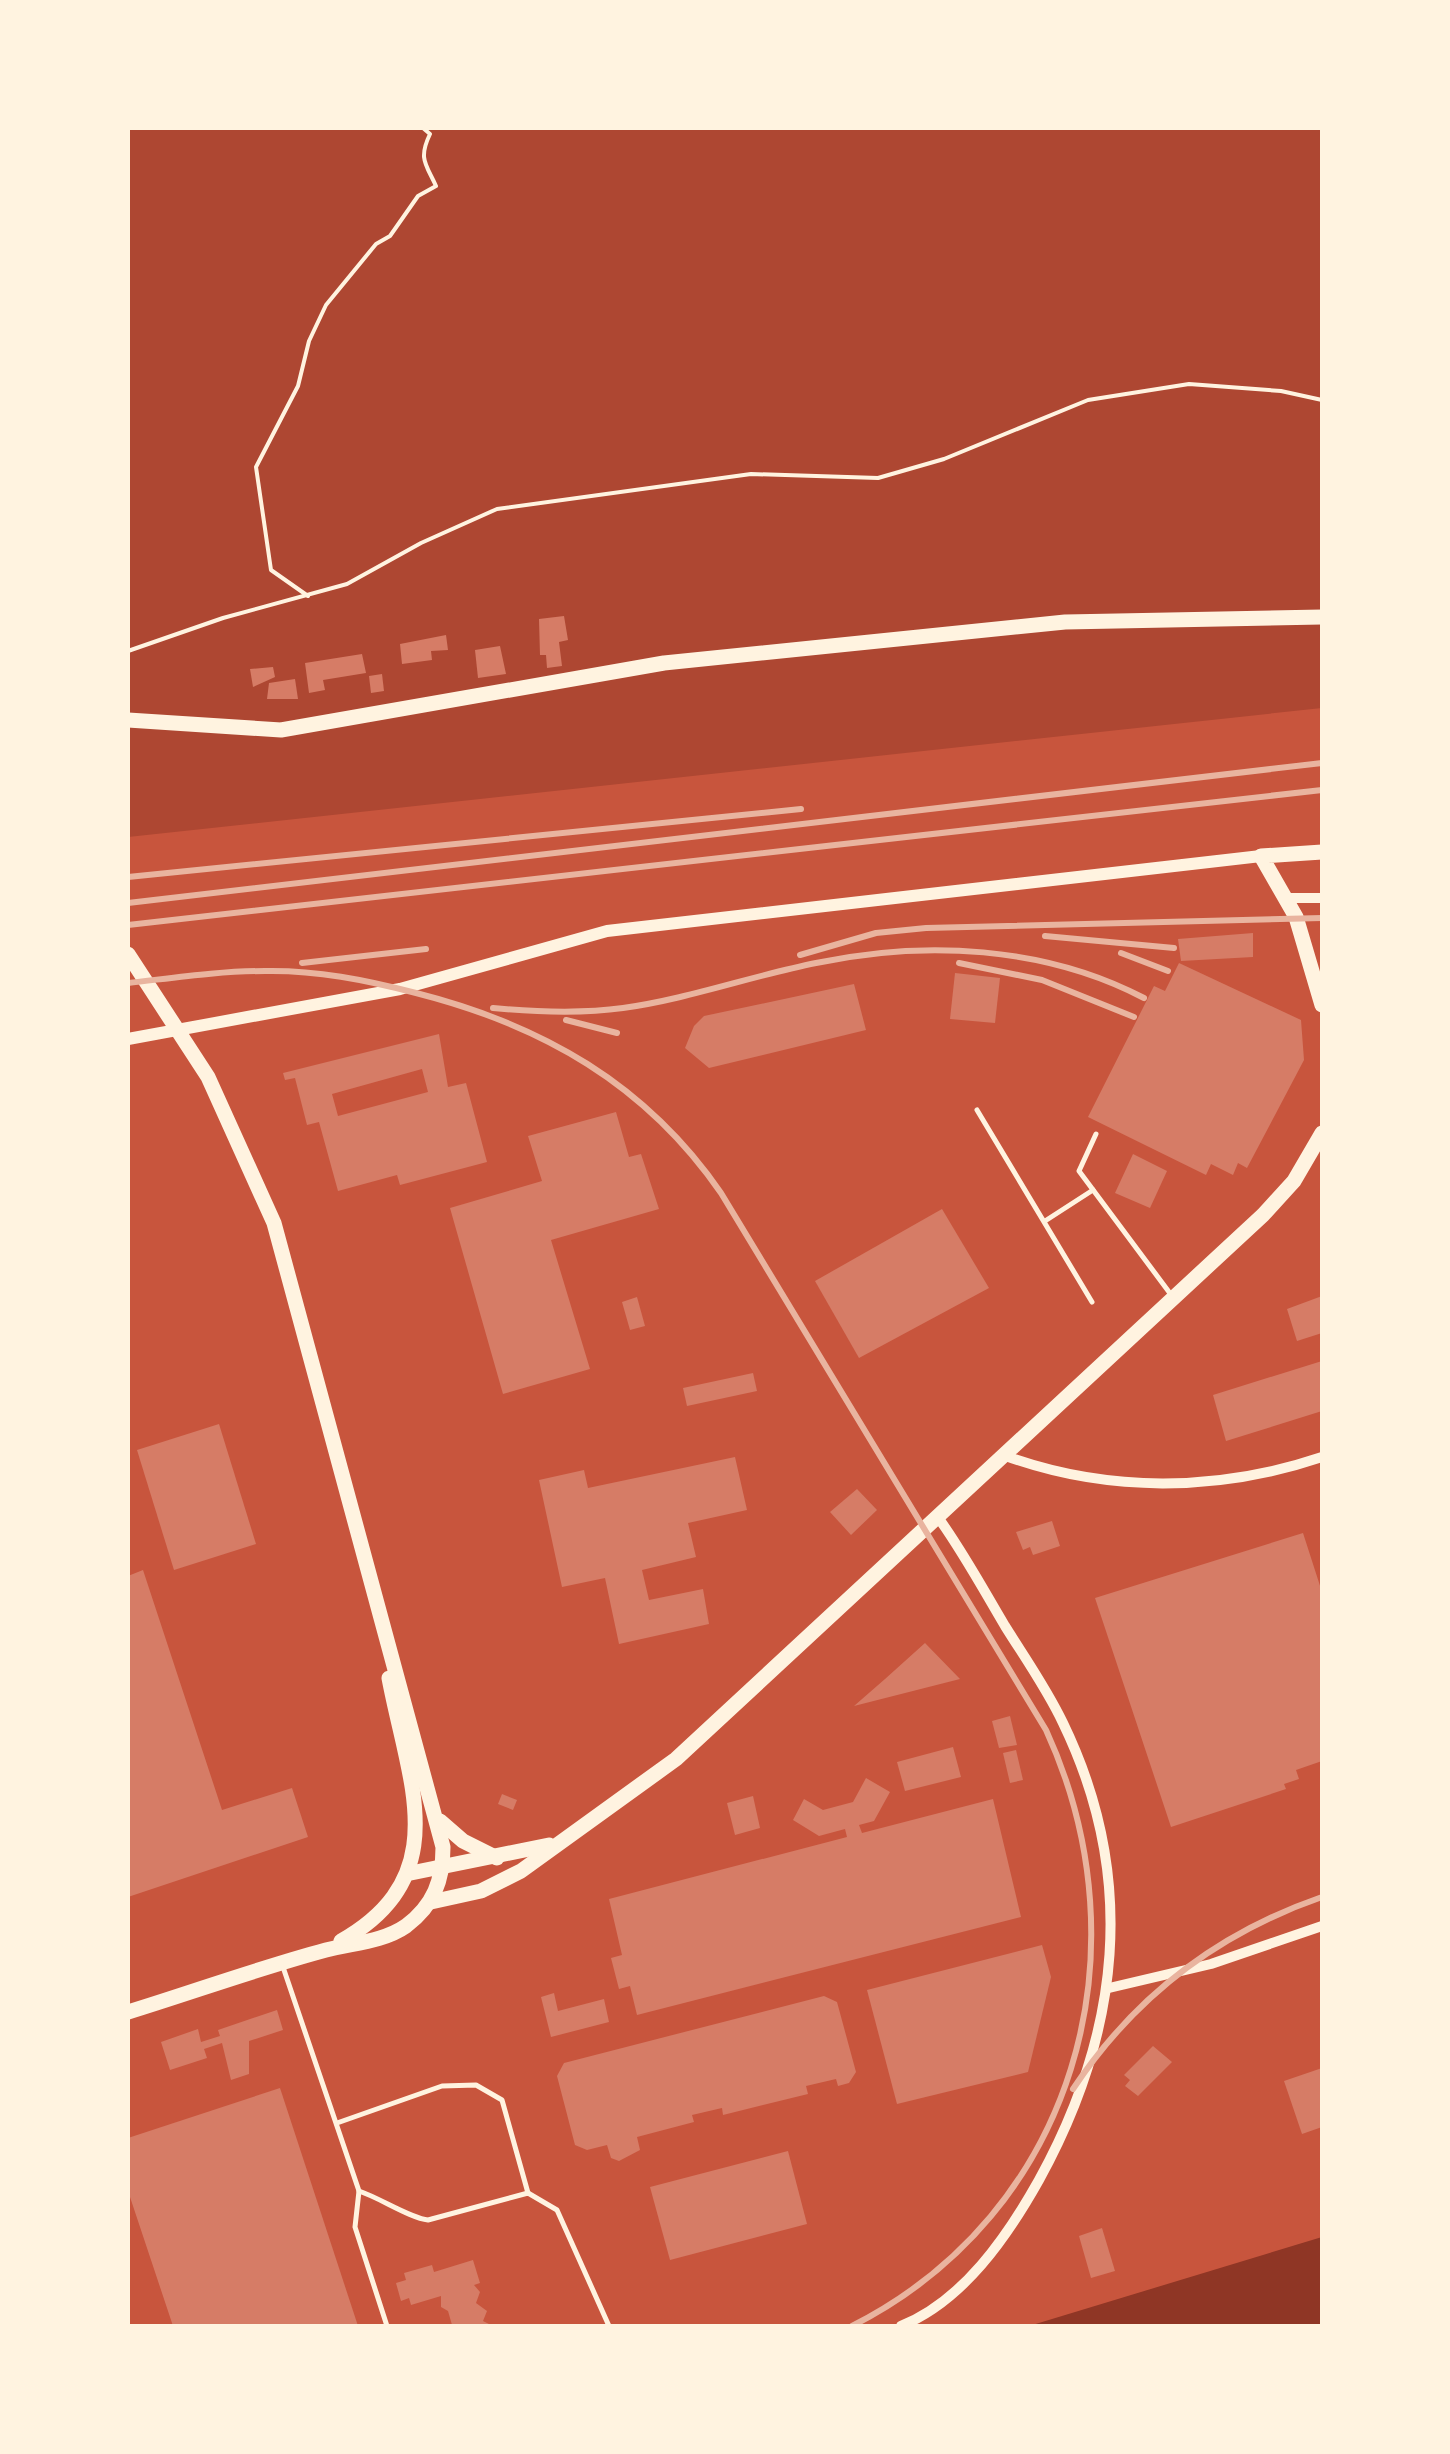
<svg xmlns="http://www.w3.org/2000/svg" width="1450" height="2454" viewBox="0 0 1450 2454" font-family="Poppins,sans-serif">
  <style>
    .green { fill: #ae4732 }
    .water { fill: #8f3625 }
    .building { fill: #d67c66; fill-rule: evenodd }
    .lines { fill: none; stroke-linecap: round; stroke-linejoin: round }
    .path { stroke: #fff3e0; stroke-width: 4 }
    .service { stroke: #fff3e0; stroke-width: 5 }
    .minor { stroke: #fff3e0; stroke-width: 10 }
    .tertiary { stroke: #fff3e0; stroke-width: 12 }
    .secondary { stroke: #fff3e0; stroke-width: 15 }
    .primary { stroke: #fff3e0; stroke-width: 15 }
    .rail { stroke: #e9b49f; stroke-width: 6 }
  </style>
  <rect width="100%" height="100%" fill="#c8553d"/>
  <path class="green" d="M128,128H1322V708L128,837Z"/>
  <path class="water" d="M1322,2237V2326H1029Z"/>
  <g class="building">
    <path d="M564,616L568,640L559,642L562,666L547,668L546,655H540L539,619Z"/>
    <path d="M446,635L448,650L431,651L432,660L402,664L400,644Z"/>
    <path d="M500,646L506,674L478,678L475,650Z"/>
    <path d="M362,654L366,673L323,680L325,690L309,693L305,663Z"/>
    <path d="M273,667L275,677L253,687L250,669Z"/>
    <path d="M382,674L384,691L371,693L369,676Z"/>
    <path d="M295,679L298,699H267L269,683Z"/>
    <path d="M1253,933V957L1181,961L1178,939Z"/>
    <path d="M1179,963L1301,1020L1304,1060L1247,1168L1238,1163L1233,1175L1211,1164L1206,1175L1088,1117L1154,986L1165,991Z"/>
    <path d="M955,973L1000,978L995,1023L950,1019Z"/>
    <path d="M854,984L866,1030L709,1068L685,1048L694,1026L704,1016Z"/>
    <path d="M439,1034L448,1087L466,1083L487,1162L400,1185L397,1175L338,1191L319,1122L307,1125L295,1078L285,1080L283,1073ZM422,1069L428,1092L338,1116L332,1094Z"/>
    <path d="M616,1112L629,1157L641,1154L659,1209L551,1240L590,1369L503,1394L450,1208L542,1181L528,1136Z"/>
    <path d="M1133,1154L1167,1171L1150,1208L1115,1193Z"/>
    <path d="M942,1209L989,1288L859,1358L815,1281Z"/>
    <path d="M1322,1296V1333L1297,1341L1287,1309Z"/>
    <path d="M637,1297L645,1326L630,1330L622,1302Z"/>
    <path d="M1322,1361V1411L1226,1441L1213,1395Z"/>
    <path d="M753,1373L757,1391L687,1406L683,1388Z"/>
    <path d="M219,1424L256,1544L174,1570L137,1450Z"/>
    <path d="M735,1457L747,1510L688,1523L696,1557L642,1570L649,1600L703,1589L709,1624L619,1644L605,1578L562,1587L539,1480L584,1470L588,1488Z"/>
    <path d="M857,1489L877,1510L851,1535L830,1512Z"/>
    <path d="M1052,1521L1060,1546L1033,1555L1030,1547L1023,1550L1016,1532Z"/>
    <path d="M1303,1533L1322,1592V1761L1296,1770L1299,1779L1284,1784L1286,1789L1171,1827L1095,1598Z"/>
    <path d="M143,1570L222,1810L292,1788L308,1837L128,1897V1576Z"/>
    <path d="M925,1643L960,1679L854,1706L885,1679Z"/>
    <path d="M1010,1716L1017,1745L999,1748L992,1721Z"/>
    <path d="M953,1747L961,1777L905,1791L897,1762Z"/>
    <path d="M1016,1750L1023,1780L1010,1783L1003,1753Z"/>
    <path d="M866,1778L890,1792L874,1821L859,1825L862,1833L993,1799L1021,1917L637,2015L630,1986L619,1989L611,1958L622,1955L609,1899L847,1837L845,1829L819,1836L793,1820L804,1799L823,1810L853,1802Z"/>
    <path d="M502,1794L517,1800L513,1810L498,1804Z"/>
    <path d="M753,1796L760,1828L735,1835L727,1803Z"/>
    <path d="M1042,1945L1051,1977L1028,2072L897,2104L867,1990Z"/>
    <path d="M554,1993L558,2011L604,1999L609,2022L551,2037L541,1997Z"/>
    <path d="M824,1996L837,2002L856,2072L849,2083L838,2086L836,2079L806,2086L808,2094L723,2115L722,2108L692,2115L694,2122L637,2137L640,2150L619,2161L611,2158L607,2145L587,2150L575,2145L557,2076L564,2063Z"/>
    <path d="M277,2010L283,2030L249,2041V2074L231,2080L222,2043L204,2049L207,2058L170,2070L161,2042L198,2029L201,2042L220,2036L218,2030Z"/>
    <path d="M1153,2046L1172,2062L1138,2096L1125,2086L1130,2080L1124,2075Z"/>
    <path d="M1322,2068V2127L1302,2134L1284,2081Z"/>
    <path d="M280,2088L358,2326H173L128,2191V2138Z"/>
    <path d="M788,2151L807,2224L670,2260L650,2187Z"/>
    <path d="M1102,2228L1115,2271L1091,2278L1079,2236Z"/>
    <path d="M473,2260L480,2283L474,2285L480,2292L476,2303L487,2311L483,2321L493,2326L452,2325L448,2311L441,2307V2296L411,2305L409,2298L401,2301L396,2283L406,2280L404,2273L432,2265L434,2272Z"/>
  </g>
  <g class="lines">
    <g class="path">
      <path d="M308,596L271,570L256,467L298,386L309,341L326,305L376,244L390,236L418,196L436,186C426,164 418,159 430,134L423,128"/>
      <path d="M128,651L223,618L347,584L421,543L497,509L751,474L878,478L944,459L1088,400L1189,384L1281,391L1322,400"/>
    </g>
    <g class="service">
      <path d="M977,1110L1092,1302"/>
      <path d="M1096,1134L1079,1171L1172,1296"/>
      <path d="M1045,1221L1093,1190"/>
      <path d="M283,1967L359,2191L355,2227L387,2326"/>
      <path d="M337,2123L442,2086L476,2085L502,2100L528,2193"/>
      <path d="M359,2191C380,2198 410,2218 428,2220L528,2193L557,2210L609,2326"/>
    </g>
    <g class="minor">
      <path d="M1285,898H1322"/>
      <path d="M1003,1455C1106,1493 1218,1492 1322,1457"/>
      <path d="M1109,1988L1211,1964L1322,1926"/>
      <path d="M901,2326C963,2301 1007,2237 1039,2180C1120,2033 1138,1878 1063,1723C1047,1689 1025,1658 1005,1626C983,1589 962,1550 937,1516"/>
    </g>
    <path class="tertiary" d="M128,1039L400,989L607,931L1261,856"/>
    <g class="secondary">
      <path d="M128,720L281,730L664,663L1065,622L1322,617"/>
      <path d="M1322,852L1261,856L1296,917L1322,1005"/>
      <path d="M440,1821L463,1841L497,1858"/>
      <path d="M411,1873L549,1845"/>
      <path d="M431,1902L481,1891L521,1871L676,1759L1263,1215L1294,1181L1322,1133"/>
    </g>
    <g class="primary">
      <path d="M128,954L208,1077L274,1223L443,1847C443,1880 434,1905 406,1926C383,1942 352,1943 326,1950C259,1968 193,1992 128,2012"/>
      <path d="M341,1941C455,1876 409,1784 389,1678"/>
    </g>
    <g class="rail">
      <path d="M128,877L801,809"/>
      <path d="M128,903L1322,763"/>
      <path d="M128,925L1322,790"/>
      <path d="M1045,936L1174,948"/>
      <path d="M1121,953L1168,971"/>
      <path d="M800,955L876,933L926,928L1322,918"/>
      <path d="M302,963L426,949"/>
      <path d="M959,963L1042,980L1134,1017"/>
      <path d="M128,983C173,978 219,971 265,971C316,970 366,980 416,993C542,1025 646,1084 721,1193L1046,1730C1148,1952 1075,2213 852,2326"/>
      <path d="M493,1008C536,1012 580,1014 623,1008C688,999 751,976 816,963C924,940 1045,946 1144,998"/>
      <path d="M566,1020L617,1033"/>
      <path d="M1073,2089C1134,1997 1218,1933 1322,1897"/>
    </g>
  </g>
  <rect width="1450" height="2454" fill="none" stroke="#fff3e0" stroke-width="260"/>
</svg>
